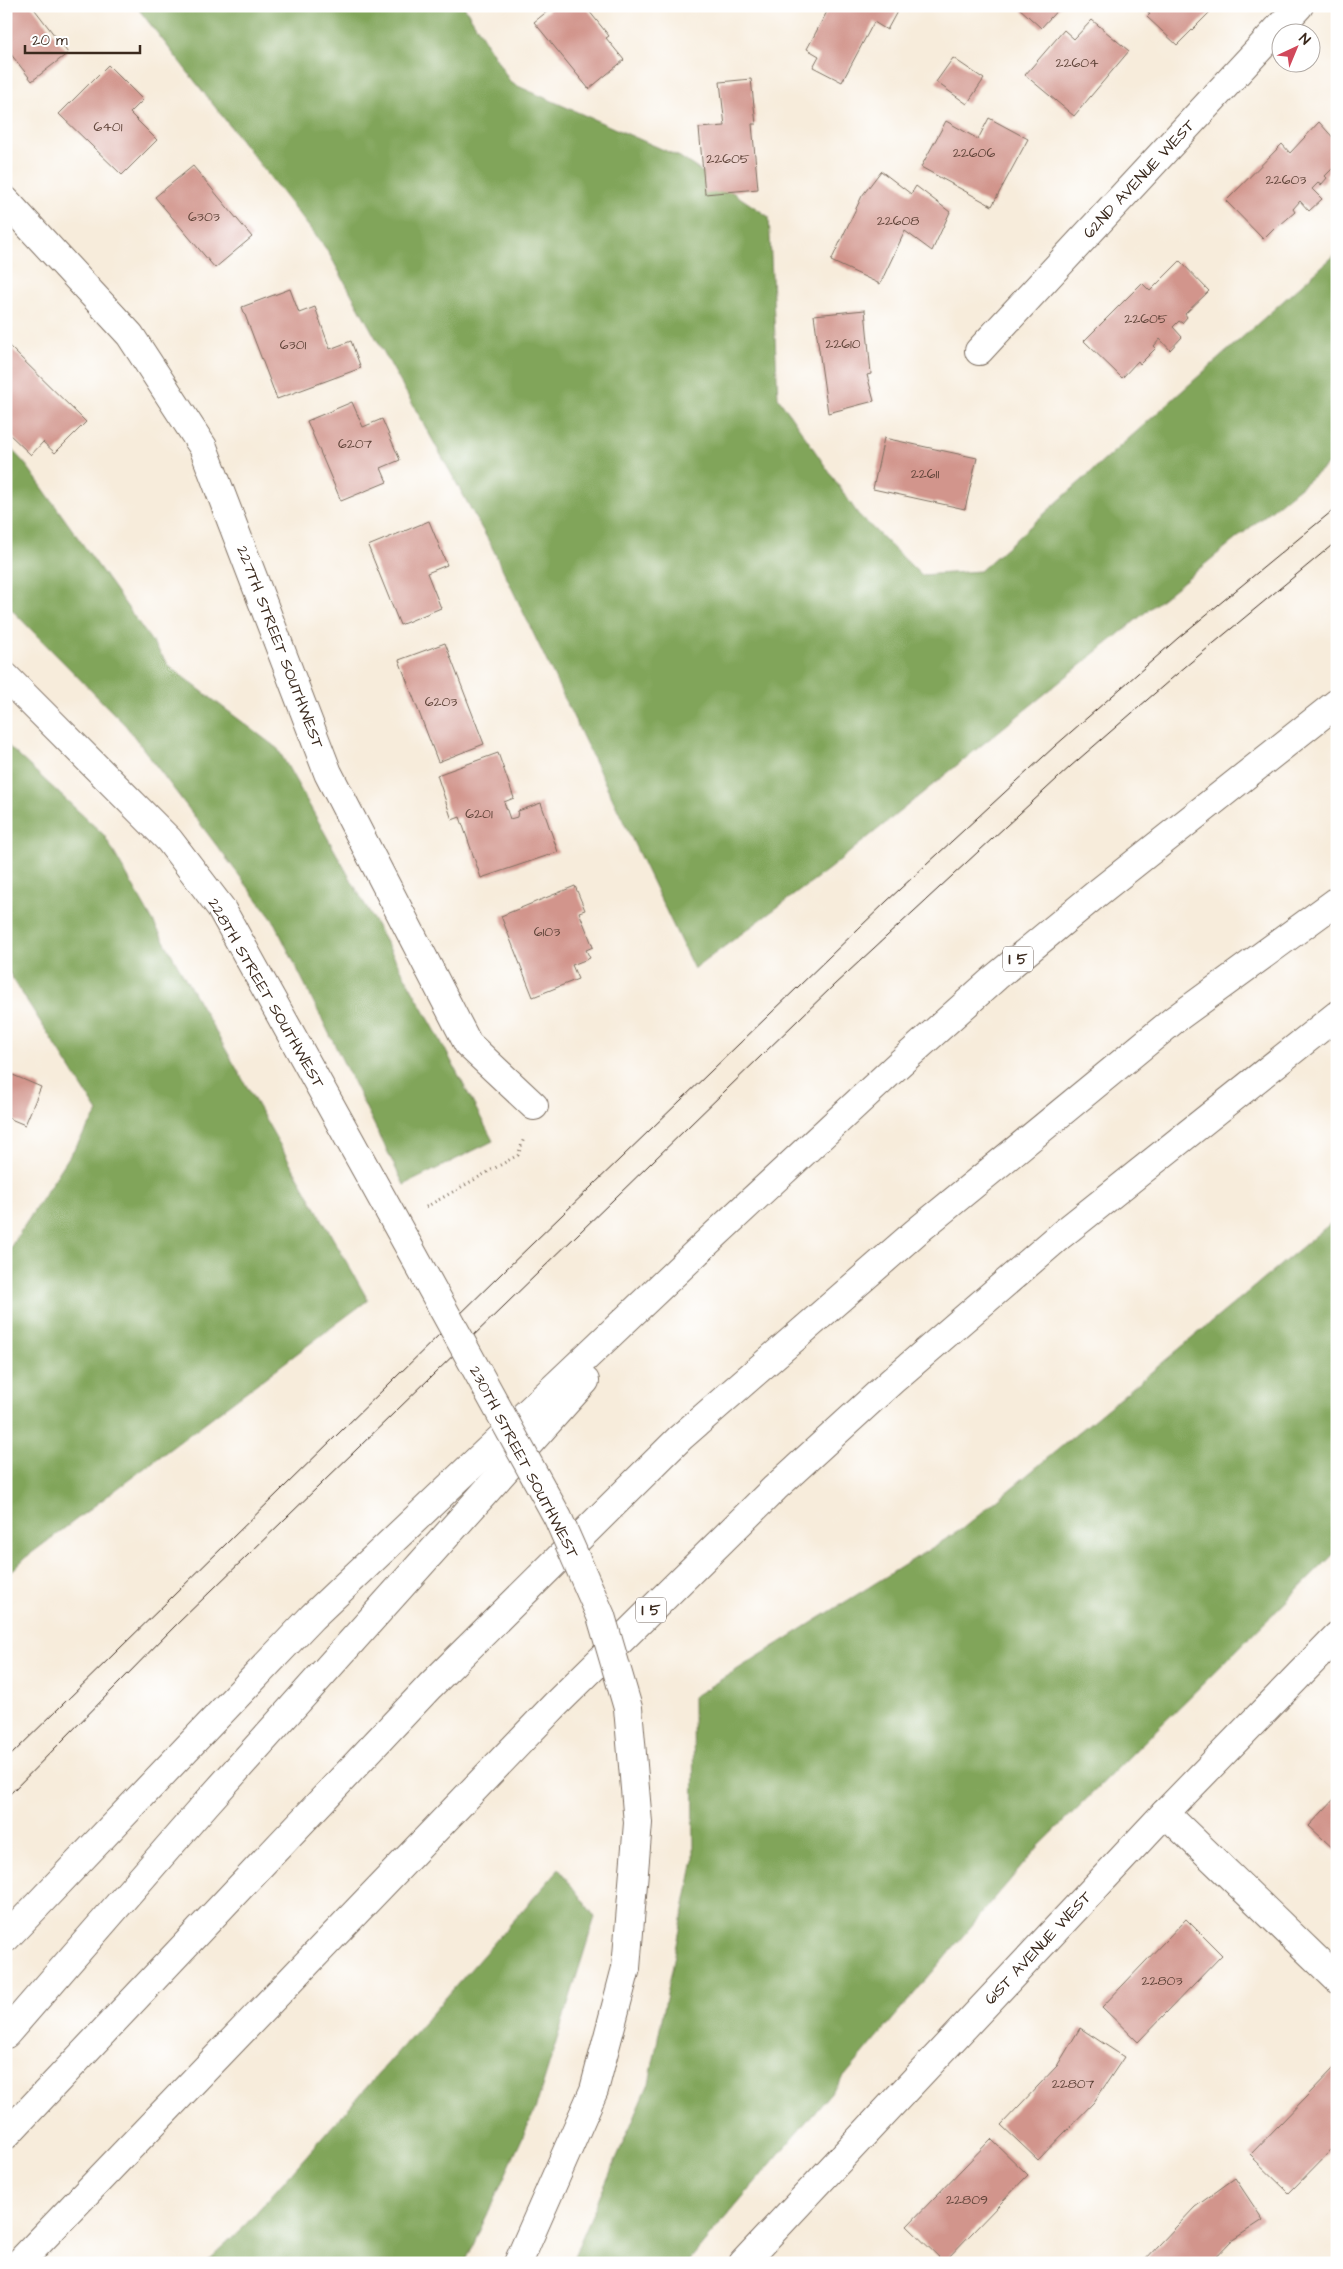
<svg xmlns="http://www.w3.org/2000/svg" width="1343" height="2269" viewBox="0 0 1343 2269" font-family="'Architects Daughter',sans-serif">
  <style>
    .forest { fill: #81a55a; stroke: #5e683c }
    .building { fill: #d2958c }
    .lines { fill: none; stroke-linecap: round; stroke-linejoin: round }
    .minor-casing { stroke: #7d6e60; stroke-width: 30 }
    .tertiary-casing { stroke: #7d6e60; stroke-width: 30 }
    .motorway-casing { stroke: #7d6e60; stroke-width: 30 }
    .path { stroke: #7d6e60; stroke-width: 3; stroke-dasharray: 1 4; stroke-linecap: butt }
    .minor { stroke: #fff; stroke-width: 28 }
    .tertiary { stroke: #fff; stroke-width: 28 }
    .motorway { stroke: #fff; stroke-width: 28 }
    .tram { stroke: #3b2a1e; stroke-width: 1 }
    .tertiary-bridge-casing { stroke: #7d6e60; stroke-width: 30; stroke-linecap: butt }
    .tertiary-bridge { stroke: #fff; stroke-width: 28 }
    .labels { text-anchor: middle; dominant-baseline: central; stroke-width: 5; stroke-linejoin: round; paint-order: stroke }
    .number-label { font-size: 14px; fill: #61453a }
    .shield { fill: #fff; stroke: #766a62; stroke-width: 1 }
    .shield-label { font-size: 15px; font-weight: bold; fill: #3b2a1e }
    .street-label { font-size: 16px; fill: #3b2a1e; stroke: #fff }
  </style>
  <rect width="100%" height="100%" fill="#fff"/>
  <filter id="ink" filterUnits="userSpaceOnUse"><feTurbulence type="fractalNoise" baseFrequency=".02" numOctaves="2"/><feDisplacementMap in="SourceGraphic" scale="10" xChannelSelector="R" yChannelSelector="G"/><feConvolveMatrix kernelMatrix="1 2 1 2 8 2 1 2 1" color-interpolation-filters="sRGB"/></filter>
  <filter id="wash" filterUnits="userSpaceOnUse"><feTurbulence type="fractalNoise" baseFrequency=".0096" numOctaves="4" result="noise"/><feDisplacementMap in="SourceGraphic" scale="20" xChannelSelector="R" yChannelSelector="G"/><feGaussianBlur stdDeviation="1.12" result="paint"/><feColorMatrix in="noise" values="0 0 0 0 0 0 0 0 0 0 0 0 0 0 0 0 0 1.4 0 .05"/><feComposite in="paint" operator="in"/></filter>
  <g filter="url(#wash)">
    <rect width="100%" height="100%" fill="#f7ecdb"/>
    <g class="forest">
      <path d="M136,6H464L511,83L680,157L769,217L778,397L858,514L921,575L980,571L1337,253V457L829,869L694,969L492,547L327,250Z"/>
      <path d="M6,443L27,466L170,667L278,749L436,1032L493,1141L404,1185L273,920L126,726L6,604Z"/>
      <path d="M6,744L104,835L368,1300L25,1558L6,1577V1254L98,1112L6,968Z"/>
      <path d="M1337,1218V1551L1038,1847L687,2263H571L649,2083L694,1860L693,1697L962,1529Z"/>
      <path d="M559,1869L595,1917L535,2110L465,2263H205L247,2223Z"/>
    </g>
    <g id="blocks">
      <g class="building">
        <path d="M6,6H32L68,53L32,81L6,48Z"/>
        <path d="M554,6H585L609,36L606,38L624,60L589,89L534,22Z"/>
        <path d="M830,6H900L887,30L874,22L842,82L813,67L819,56L807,49Z"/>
        <path d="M1017,6H1061L1041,28Z"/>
        <path d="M1142,6H1216L1177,45L1147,17L1150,14Z"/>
        <path d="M1092,20L1129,51L1074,116L1025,75L1064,30L1074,39Z"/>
        <path d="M953,58L984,79L967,104L936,82Z"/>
        <path d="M108,65L143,100L130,113L157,140L122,175L59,114Z"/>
        <path d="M751,79L756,124H752L758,189L705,194L699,128L725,126L720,82Z"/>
        <path d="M989,118L1028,139L992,206L921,167L946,121L978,139Z"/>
        <path d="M1319,122L1337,142V164L1325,176L1327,178L1321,185L1319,182L1312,189L1322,199L1309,211L1300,201L1293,209L1295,212L1280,225L1278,224L1263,239L1226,201L1282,144L1290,153Z"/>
        <path d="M193,166L252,237L215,268L155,197Z"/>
        <path d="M881,171L911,194L916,186L950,212L932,251L905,231L880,284L831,261L862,196Z"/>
        <path d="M1180,261L1209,291L1185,314L1187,317L1182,323L1179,321L1173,327L1182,337L1170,350L1160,339L1154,346L1156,348L1140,364L1138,361L1122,378L1084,341L1142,283L1150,291Z"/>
        <path d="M290,289L299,313L315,307L330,349L351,341L361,368L277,399L242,307Z"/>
        <path d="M865,310L871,374L867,375L874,401L828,413L814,315Z"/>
        <path d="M6,343L86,422L55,453L43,442L31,455L6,431Z"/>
        <path d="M352,402L363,427L382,419L400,460L381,468L387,482L341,501L307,421Z"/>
        <path d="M884,438L977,458L965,509L873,489Z"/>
        <path d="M429,521L447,565L427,573L441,608L400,625L368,546Z"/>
        <path d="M445,643L484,744L438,762L399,660Z"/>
        <path d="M498,753L514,798L504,802L510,819L517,817L518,811L541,803L558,852L481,878L460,817L452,820L437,775Z"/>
        <path d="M575,886L585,910L579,912L593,947L586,950L590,958L572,965L578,979L533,997L501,916Z"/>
        <path d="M6,1072L41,1087L25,1125L6,1117Z"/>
        <path d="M1337,1796V1852L1309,1826Z"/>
        <path d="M1186,1919L1222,1955L1138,2042L1102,2007Z"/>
        <path d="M1080,2028L1124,2057L1094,2102L1038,2160L1001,2125L1057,2066Z"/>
        <path d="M1335,2067L1337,2144L1289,2193L1250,2155Z"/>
        <path d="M991,2139L1028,2175L944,2262L907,2226Z"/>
        <path d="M1235,2178L1263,2220L1231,2241L1210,2263H1142L1195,2207Z"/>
      </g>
    </g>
  </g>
  <g filter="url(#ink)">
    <use href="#blocks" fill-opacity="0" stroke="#7d6e60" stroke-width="1"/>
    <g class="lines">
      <defs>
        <g id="minor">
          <path d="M6,201L130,335L203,447L328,773L468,1044L534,1106"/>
          <path d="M979,351L1299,6"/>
          <path d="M1165,1813L1337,1979"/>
          <path d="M743,2263L1165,1813L1337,1636"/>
        </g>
        <g id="tertiary">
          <path d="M6,677L169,840L221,908L409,1247"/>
          <path d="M518,2263L594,2090L626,1968"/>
        </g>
        <g id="motorway">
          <path d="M6,1938L312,1617L716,1234L899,1064L996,977L1095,895L1337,703"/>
          <path d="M6,2034L205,1805L585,1381"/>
          <path d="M6,2135L430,1686L680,1438L916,1232L1174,1020L1337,901"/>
          <path d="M19,2263L556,1704L775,1488L892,1381L1061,1235L1337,1015"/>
        </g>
      </defs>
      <use href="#minor" class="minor-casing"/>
      <use href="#tertiary" class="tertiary-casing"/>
      <use href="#motorway" class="motorway-casing"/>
      <path class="path" d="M426,1207L518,1155L524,1138"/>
      <use href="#minor" class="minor"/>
      <use href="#tertiary" class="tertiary"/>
      <use href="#motorway" class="motorway"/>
      <g class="tram">
        <path d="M6,1760L503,1272L887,901L1055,746L1178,638L1337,507"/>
        <path d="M6,1798L175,1626L834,985L1071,766L1185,667L1337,541"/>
      </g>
      <defs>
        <path id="tertiary-bridge" d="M409,1247L558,1518L601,1616L628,1708L638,1823L626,1968"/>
      </defs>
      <use href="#tertiary-bridge" class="tertiary-bridge-casing"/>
      <use href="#tertiary-bridge" class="tertiary-bridge"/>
    </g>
  </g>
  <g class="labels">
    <g class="number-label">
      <text x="1077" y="63">22604</text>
      <text x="108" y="127">6401</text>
      <text x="974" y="153">22606</text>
      <text x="728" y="159">22605</text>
      <text x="1286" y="180">22603</text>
      <text x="204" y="217">6303</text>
      <text x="898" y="221">22608</text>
      <text x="1146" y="319">22605</text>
      <text x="843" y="344">22610</text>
      <text x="293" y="345">6301</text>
      <text x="355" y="444">6207</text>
      <text x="925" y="474">22611</text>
      <text x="441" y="702">6203</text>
      <text x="479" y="814">6201</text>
      <text x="547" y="932">6103</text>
      <text x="1162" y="1981">22803</text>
      <text x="1073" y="2084">22807</text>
      <text x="967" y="2200">22809</text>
    </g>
    <g class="shield">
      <rect x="1003" y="946.5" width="30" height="25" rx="4"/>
      <rect x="636" y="1597.5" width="30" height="25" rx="4"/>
    </g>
    <g class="shield-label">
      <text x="1018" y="959">I 5</text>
      <text x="651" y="1610">I 5</text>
    </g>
    <g class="street-label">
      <text transform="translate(1139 179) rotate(-47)">62ND AVENUE WEST</text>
      <text transform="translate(280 647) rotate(69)">227TH STREET SOUTHWEST</text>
      <text transform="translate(266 993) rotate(60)">228TH STREET SOUTHWEST</text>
      <text transform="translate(524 1462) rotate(62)">230TH STREET SOUTHWEST</text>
      <text transform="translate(1038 1948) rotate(-47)">61ST AVENUE WEST</text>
    </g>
  </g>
  <rect width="1343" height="2269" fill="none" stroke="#fff" stroke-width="25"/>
  <g transform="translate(1296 48) rotate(44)"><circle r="24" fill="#ffffff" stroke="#b1aaa5"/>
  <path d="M0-4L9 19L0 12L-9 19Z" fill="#d1495b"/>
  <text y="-8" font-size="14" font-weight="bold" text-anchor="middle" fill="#3b2a1e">N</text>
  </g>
  <path d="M25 45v8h115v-8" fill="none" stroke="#3b2a1e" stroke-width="2.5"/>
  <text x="32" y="45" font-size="15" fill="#3b2a1e" stroke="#ffffff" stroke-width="4" paint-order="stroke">20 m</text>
</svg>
